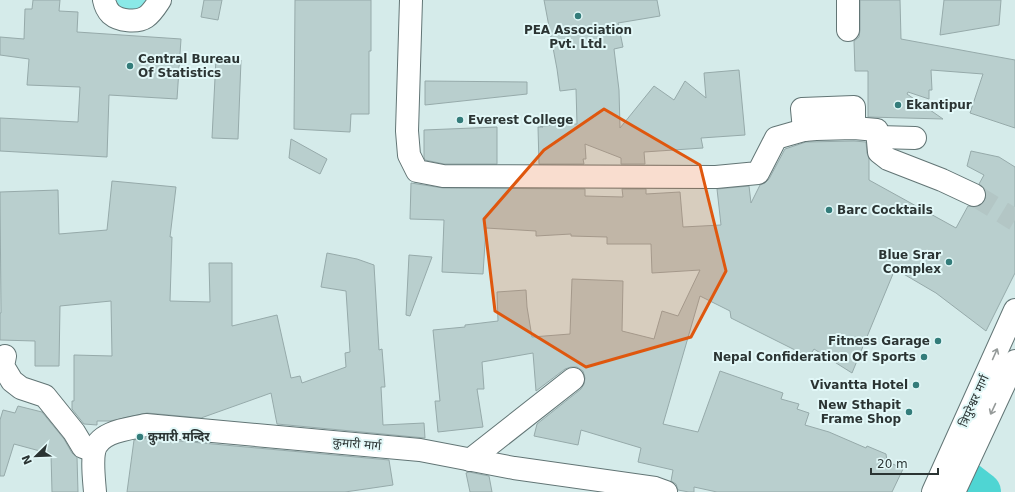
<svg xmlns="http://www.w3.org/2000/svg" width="1015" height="492" viewBox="0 0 1015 492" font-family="'DejaVu Sans','Noto Sans Devanagari',sans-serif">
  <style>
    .green { fill: #8ae9e7 }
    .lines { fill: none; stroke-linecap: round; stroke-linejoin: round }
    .river { stroke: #4fd5d3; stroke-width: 40 }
    .building { fill: #b9cfce; stroke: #96aaaa }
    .minor-tunnel { stroke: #b3c6c5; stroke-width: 22; stroke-dasharray: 22 11; stroke-linecap: butt }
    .minor-casing { stroke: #627575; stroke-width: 24 }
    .highway-casing { stroke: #627575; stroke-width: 24 }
    .minor { stroke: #fff; stroke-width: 22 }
    .highway { stroke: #fff; stroke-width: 22 }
    .oneway { stroke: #959a99 }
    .marked { fill: #df570e; fill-opacity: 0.2; stroke: #df570e; stroke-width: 3; stroke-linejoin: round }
    .poi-dot { fill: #337c7a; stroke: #e2f8f8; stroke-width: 1.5 }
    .labels { text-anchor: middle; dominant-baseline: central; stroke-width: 4; stroke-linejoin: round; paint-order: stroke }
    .poi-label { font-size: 12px; font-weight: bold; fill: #2b3433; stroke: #e2f8f8; text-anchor: start }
    .street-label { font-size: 12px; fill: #2b3433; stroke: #e2f8f8 }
  </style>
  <rect width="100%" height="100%" fill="#d5ebea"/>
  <path class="green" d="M112,0H152L139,12L118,8Z"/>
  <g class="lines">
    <path class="river" d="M968,482L981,492"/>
  </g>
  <g class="building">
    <path d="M33,0H60L59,11L78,12L77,32L181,39L177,99L109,95L107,157L0,151V118L78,122L80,87L27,85L29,59L0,55V37L24,39L25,9H32Z"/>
    <path d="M204,0H222L218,20L201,17Z"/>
    <path d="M295,0H371V51H369V114H351L350,132L294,129Z"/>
    <path d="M544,0H657L660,16L618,23L623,47L614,49L619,90L620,128L654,86L674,100L685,81L706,98L704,73L739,70L745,135L701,138L703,148L644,152L645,164H621V158L585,144L586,159H583L584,164H539L538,127H543L540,126L577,124L576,89L560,91L557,69Z"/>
    <path d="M860,0H900L901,39L1015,60V128L970,113L983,74L931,70L932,90H929V99L908,92L907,94L943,119L868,117V71H855L854,41L859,37L860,30Z"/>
    <path d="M944,0H1001L999,25L940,35Z"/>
    <path d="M216,58L241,60L238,139L212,138Z"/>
    <path d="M425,81L527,82V94L425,105Z"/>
    <path d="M497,127V164H444L425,160L424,157V130Z"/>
    <path d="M291,139L327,159L320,174L289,158Z"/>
    <path d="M854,141L866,142L867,153L869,159V180L956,228L968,206L975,207L981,205L985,200L986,194L984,188L979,184L984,175L967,166L971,151L999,157L1015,167V273L986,331L936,293L895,269L852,373L814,349L809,357L731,318L730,311L700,296L663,424L698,432L720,371L783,393L781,399L799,404L797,409L809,413L805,425L829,432L866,448L867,446L886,454L887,461L903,469L892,492H717L694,487V492H689L678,490L676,484L671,481L673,470L638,462L641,448L581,430L578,445L534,436L537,424L581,389L584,384L585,378L583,371L577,367H571L565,369L536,391L533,353L482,362L484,389H477L483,427L438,432L435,401H440L433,330L465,327V325L498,321L497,292L526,290L527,307L532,337L570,334L572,279L623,281L622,331L654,339L662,311L678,316L700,270L652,273L651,244H607V237L571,236V234L536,236V231L486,228L483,274L442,272L444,220L410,219L411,183L443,188L585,189V196L623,197L622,189H646V194L680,192L683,227L721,225L717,189L749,186L751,203L760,185L765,183L769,179L785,149L806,142Z"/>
    <path d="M112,181L176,187L170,237H172L170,301L210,302L209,263H232V326L277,315L291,378L300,376L302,383L346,367L345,353L350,352L346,291L321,287L327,253L357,259L374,265L379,350L382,349L385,387H381L383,425L424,423L425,438L277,424L271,393L201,418L147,413L110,421H97V425L84,424L72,409V401H74V355L112,356L111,301L60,306L59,366H35V341L0,340V313H1L0,192L58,190L59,234L107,230Z"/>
    <path d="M409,255L432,257L410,316L406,315Z"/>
    <path d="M18,406L42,412L64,439L72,453L77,457L78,492H52L51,454L14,444L4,476H0V420L3,410L15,413Z"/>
    <path d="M147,438L389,460L393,485L345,492H127L134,440Z"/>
    <path d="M469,472L489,476L492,492H470L466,473Z"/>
  </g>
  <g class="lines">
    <path class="minor-tunnel" d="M974,195L1015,220"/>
    <defs>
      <g id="minor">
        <path d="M104,0C105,5 107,10 111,14C119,21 137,23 146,17C152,13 156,6 160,0"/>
        <path d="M411,0L407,131L409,155L417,171L443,176L716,177L758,173L776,138L804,130L816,129L854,128L877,130L879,152L888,159L942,180L974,195"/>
        <path d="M848,0V30"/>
        <path d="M804,130L802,109L854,107V128"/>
        <path d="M878,137L915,138"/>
        <path d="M5,356L3,366L12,381L21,388L45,396L74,432L83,447L94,451"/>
        <path d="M470,460L573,379"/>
        <path d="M95,492C94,479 92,464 94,452C98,431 129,429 146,425L420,450L514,468L655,488L666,492"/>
      </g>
      <g id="highway">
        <path d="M933,492L1015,310"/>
        <path d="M954,492L1015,361"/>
      </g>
    </defs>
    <use href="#minor" class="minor-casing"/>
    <use href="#highway" class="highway-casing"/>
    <use href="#minor" class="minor"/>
    <use href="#highway" class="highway"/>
  </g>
  <defs><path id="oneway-shaft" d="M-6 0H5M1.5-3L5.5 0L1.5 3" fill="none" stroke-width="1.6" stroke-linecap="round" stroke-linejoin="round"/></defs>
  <g class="oneway">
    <use href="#oneway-shaft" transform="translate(995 354) rotate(-66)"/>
    <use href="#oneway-shaft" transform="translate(993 409) rotate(115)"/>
  </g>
  <path class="marked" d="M604,109L700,165L726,271L691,337L586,367L495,311L484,219L544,150Z"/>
  <g class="poi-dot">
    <circle cx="578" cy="16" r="4"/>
    <circle cx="130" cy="66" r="4"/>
    <circle cx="898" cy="105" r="4"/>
    <circle cx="460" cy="120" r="4"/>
    <circle cx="829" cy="210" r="4"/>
    <circle cx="949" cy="262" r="4"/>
    <circle cx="938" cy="341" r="4"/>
    <circle cx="924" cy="357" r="4"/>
    <circle cx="916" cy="385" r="4"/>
    <circle cx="909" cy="412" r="4"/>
    <circle cx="140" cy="437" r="4"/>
  </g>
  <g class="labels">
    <g class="poi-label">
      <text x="578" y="30" text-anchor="middle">PEA Association<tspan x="578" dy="14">Pvt. Ltd.</tspan></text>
      <text x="138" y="59">Central Bureau<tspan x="138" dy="14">Of Statistics</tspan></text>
      <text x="906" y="105">Ekantipur</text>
      <text x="468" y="120">Everest College</text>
      <text x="837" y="210">Barc Cocktails</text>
      <text x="941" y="255" text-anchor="end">Blue Srar<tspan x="941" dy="14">Complex</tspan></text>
      <text x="930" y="341" text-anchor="end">Fitness Garage</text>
      <text x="916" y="357" text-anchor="end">Nepal Confideration Of Sports</text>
      <text x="908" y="385" text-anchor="end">Vivantta Hotel</text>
      <text x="901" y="405" text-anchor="end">New Sthapit<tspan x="901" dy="14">Frame Shop</tspan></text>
      <text x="148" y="437">कुमारी मन्दिर</text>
    </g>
    <g class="street-label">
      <text transform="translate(974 401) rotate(-66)">त्रिपुरेश्वर मार्ग</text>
      <text transform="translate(357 444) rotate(5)">कुमारी मार्ग</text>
    </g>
  </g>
  <g transform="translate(36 456) rotate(247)" stroke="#e2f8f8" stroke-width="3" paint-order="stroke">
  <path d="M0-3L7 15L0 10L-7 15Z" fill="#2b3433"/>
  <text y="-6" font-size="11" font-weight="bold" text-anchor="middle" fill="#2b3433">N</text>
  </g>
  <path d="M871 468v6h67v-6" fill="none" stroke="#2b3433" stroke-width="2"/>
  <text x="877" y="468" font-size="12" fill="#2b3433" stroke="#e2f8f8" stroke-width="3" paint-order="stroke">20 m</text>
</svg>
